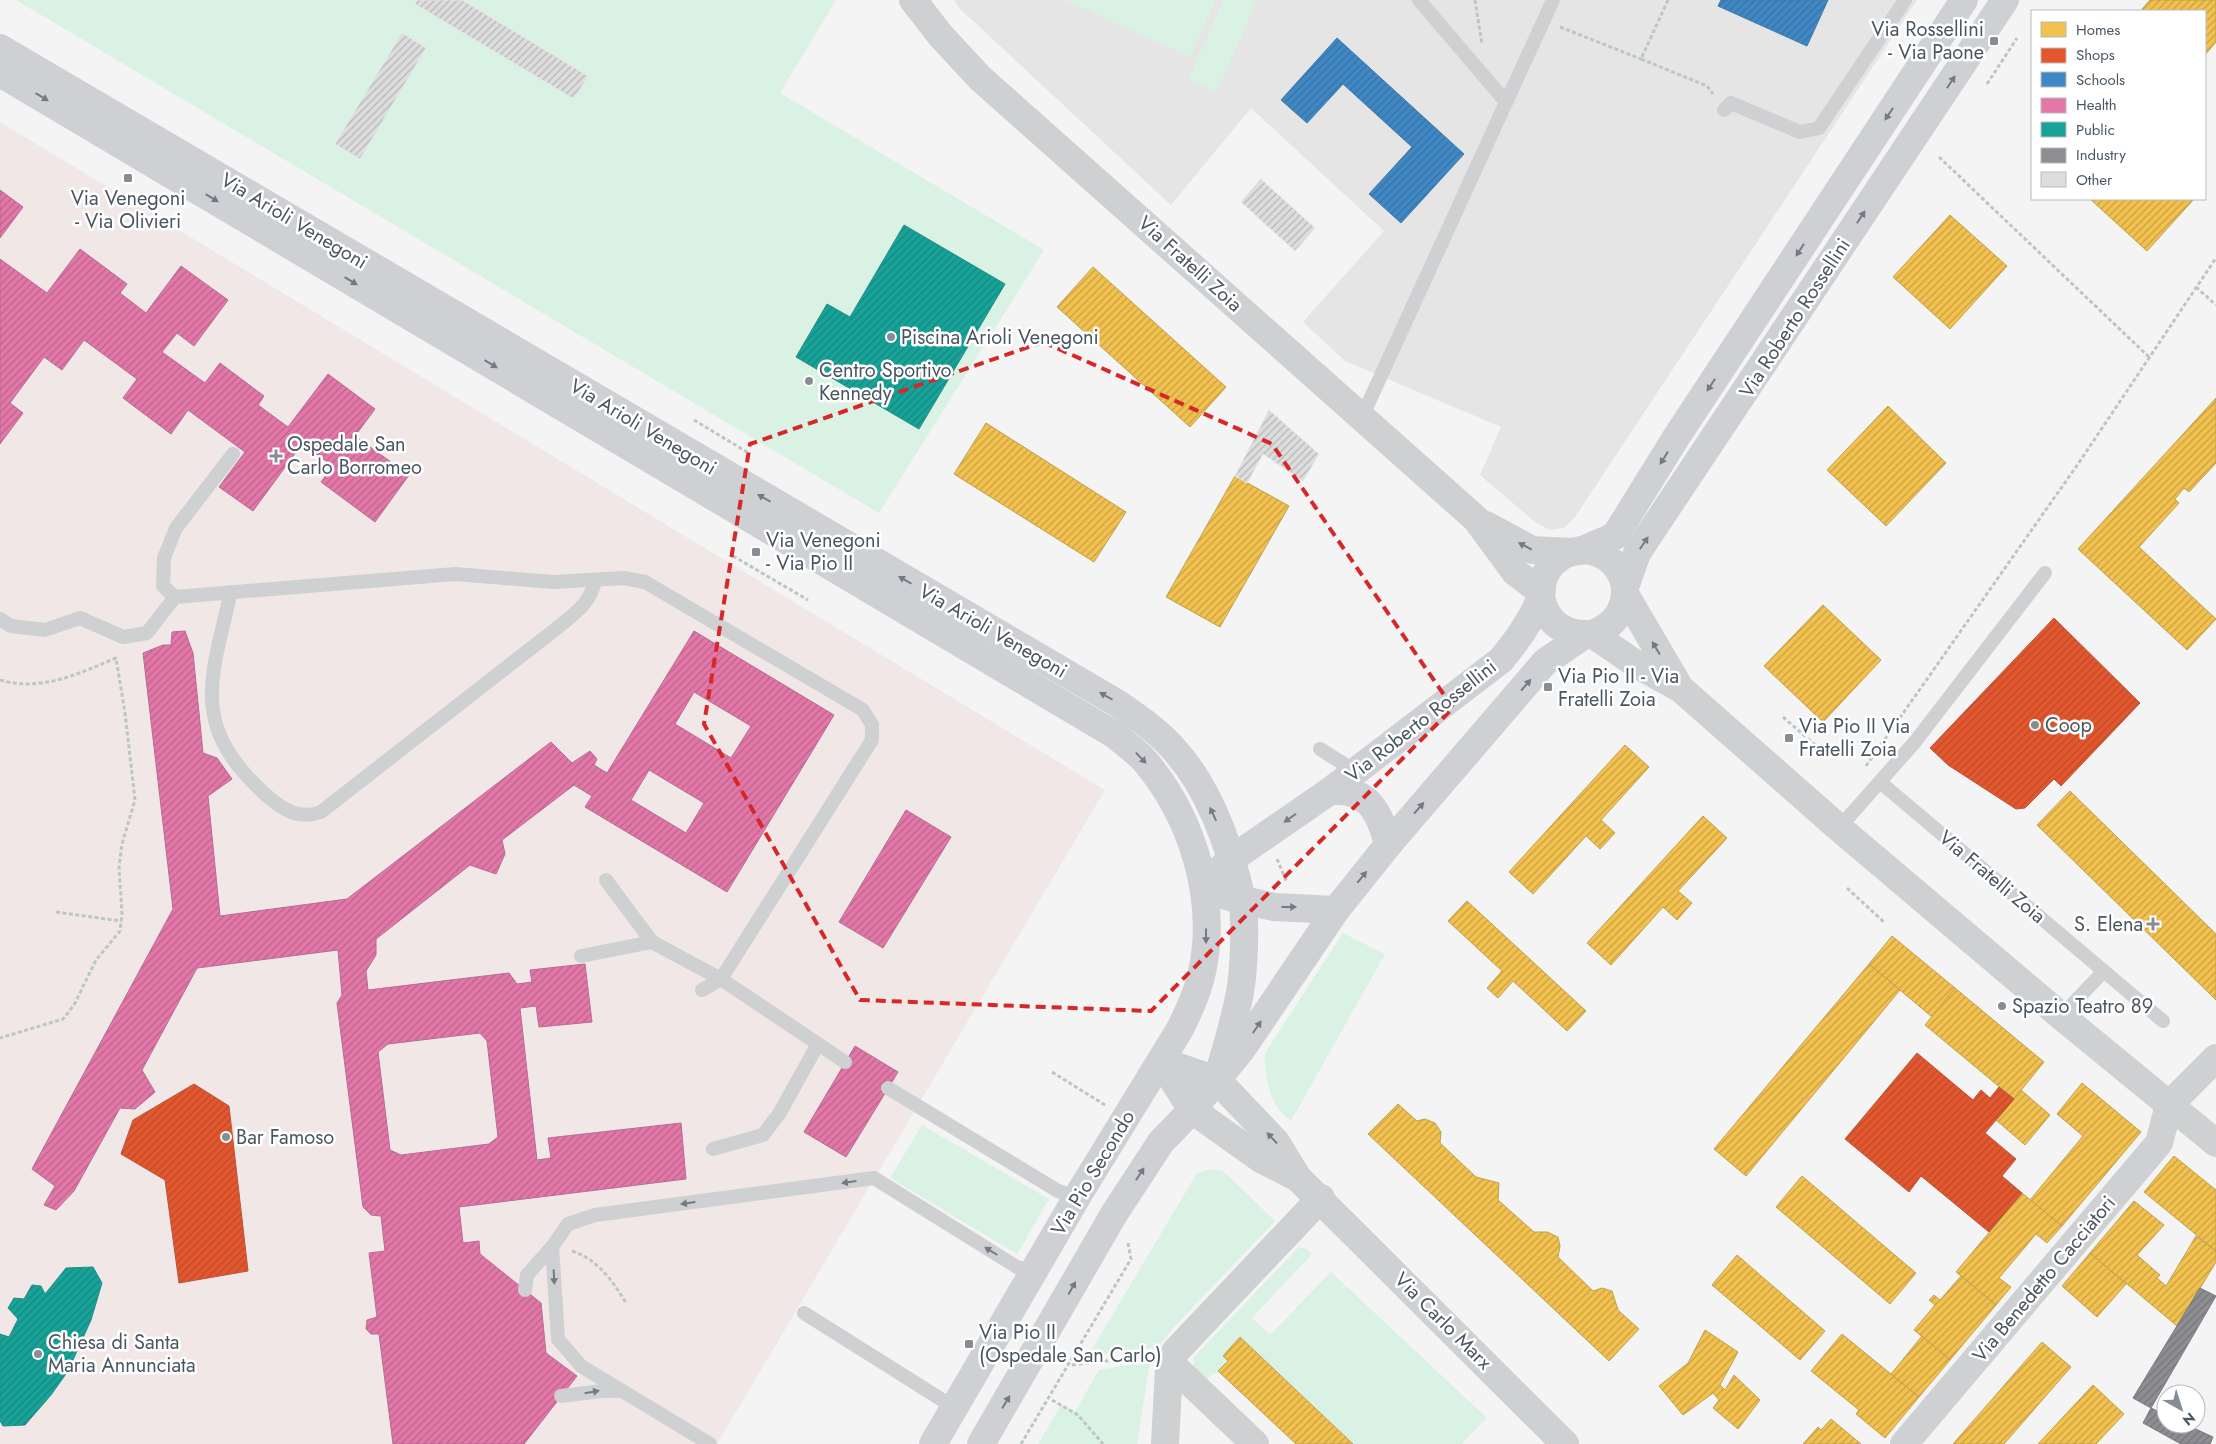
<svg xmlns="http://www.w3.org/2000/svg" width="2216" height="1444" viewBox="0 0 2216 1444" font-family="Jost,sans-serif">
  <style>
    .education { fill: #e6e5e6 }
    .medical { fill: #f1e7e6 }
    .green { fill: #d9f2e3 }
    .homes { fill: url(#homes-hatch); stroke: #c0a154 }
    .shops { fill: url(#shops-hatch); stroke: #b6573d }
    .schools { fill: url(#schools-hatch); stroke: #4279a7 }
    .health { fill: url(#health-hatch); stroke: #b56d93; fill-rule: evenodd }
    .public { fill: url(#public-hatch); stroke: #268c88 }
    .industry { fill: url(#industry-hatch); stroke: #797c83 }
    .building { fill: url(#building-hatch); stroke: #e5e6e7 }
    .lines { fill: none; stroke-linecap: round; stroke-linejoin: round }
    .path { stroke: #bcc7c4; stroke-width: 3; stroke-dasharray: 4 2.5; stroke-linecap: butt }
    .lane { stroke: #ced0d2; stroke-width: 14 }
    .street { stroke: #ced0d2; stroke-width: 28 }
    .secondary { stroke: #ced0d4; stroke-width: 28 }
    .oneway { fill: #727b84 }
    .oneway2 { fill: #727b83 }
    .marked { fill: none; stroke: #d62828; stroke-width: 4; stroke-dasharray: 10 6; stroke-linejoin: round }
    .poi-dot { fill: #868d94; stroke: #fff; stroke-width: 2 }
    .labels { text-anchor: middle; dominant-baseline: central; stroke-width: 5; stroke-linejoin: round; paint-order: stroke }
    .poi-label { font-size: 20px; fill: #4a5661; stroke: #fff; text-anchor: start }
    .street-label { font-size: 20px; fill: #4a5661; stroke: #fff }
  </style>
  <defs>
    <pattern id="homes-hatch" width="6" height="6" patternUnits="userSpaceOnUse" patternTransform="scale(1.25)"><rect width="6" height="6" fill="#f2c14e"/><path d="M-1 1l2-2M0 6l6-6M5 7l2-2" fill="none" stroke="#c6a044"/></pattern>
    <pattern id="shops-hatch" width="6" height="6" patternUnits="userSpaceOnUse" patternTransform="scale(1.25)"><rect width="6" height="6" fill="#e4572e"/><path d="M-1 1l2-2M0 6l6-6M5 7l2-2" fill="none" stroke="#bb4b2b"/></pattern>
    <pattern id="schools-hatch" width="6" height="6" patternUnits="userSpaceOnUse" patternTransform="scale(1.25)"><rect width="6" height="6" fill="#3f88c5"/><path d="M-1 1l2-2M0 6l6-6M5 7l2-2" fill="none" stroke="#3772a3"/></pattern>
    <pattern id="health-hatch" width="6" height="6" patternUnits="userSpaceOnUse" patternTransform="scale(1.25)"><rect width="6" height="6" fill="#e377a8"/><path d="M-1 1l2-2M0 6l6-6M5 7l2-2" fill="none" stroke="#ba648c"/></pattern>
    <pattern id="public-hatch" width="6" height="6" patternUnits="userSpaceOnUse" patternTransform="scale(1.25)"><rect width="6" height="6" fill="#17a398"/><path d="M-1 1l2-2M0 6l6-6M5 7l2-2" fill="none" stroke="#17887f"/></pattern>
    <pattern id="industry-hatch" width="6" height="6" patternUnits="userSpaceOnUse" patternTransform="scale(1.25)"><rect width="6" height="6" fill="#8d8d92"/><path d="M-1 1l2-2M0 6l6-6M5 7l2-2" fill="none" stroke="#75767b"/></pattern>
    <pattern id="building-hatch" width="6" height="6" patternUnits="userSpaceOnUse" patternTransform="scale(1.25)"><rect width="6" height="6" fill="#ddddde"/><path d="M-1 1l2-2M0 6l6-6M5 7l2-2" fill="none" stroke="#b5b6b7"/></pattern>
  </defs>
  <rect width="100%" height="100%" fill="#f4f4f4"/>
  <path class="education" d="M954,0H1917L1575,517L1564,528L1550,530L1535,522L1480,475L1501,427L1345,361L1303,322L1384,231L1251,108L1171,205L959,8Z"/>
  <path class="medical" d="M0,122L1105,790L717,1444H0Z"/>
  <g class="green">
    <path d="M16,0H836L780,93L1044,250L879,513Z"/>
    <path d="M1065,0H1216L1190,57Z"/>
    <path d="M1224,0H1257L1217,92L1188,79Z"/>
    <path d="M1343,933L1385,954L1291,1121C1286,1117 1281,1113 1277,1107C1269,1095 1263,1068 1265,1053Z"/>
    <path d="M922,1125L1049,1199L1017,1254L890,1178Z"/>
    <path d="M1211,1169L1223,1171L1275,1221L1173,1328L1159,1347L1088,1356L1197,1173Z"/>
    <path d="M1299,1247L1307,1249L1312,1254L1252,1318L1270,1335L1331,1272L1487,1418L1462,1444H1353L1241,1338L1223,1356L1228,1361L1218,1371L1206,1379L1193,1366L1194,1357Z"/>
    <path d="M1150,1361L1137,1444H1038L1061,1405L1075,1412L1099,1370Z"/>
  </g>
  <g class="homes">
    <path d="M2150,0H2216V42L2205,55V11H2144L2142,9Z"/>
    <path d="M2090,199H2194L2147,251Z"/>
    <path d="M1950,215L2007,266L1950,329L1893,277Z"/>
    <path d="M1093,267L1226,387L1190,427L1057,307Z"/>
    <path d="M2216,398V463L2189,492L2184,488L2175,499L2179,503L2139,547L2216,619L2187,650L2078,549Z"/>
    <path d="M1888,406L1946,463L1886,526L1827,470Z"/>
    <path d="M986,423L1126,512L1094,562L954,474Z"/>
    <path d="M1235,476L1289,506L1220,627L1166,597Z"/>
    <path d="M1823,605L1881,660L1823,722L1764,666Z"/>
    <path d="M1625,745L1649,767L1601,820L1615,833L1600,849L1586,836L1533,894L1509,872Z"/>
    <path d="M2070,791L2216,934V1000L2037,825Z"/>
    <path d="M1703,816L1727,838L1678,891L1692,903L1677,920L1663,907L1611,965L1587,943Z"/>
    <path d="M1467,901L1586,1011L1567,1031L1513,981L1498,998L1487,988L1502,971L1448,921Z"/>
    <path d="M1892,936L1955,988L1932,1017L1869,964Z"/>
    <path d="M1869,964L1900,990L1746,1176L1714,1149Z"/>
    <path d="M1955,988L2044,1062L2014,1099L1925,1025Z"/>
    <path d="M2082,1083L2141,1132L2062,1226L2030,1200L2083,1136L2057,1114Z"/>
    <path d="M2021,1090L2050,1115L2025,1145L1996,1120Z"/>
    <path d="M1398,1104L1417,1121L1425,1119L1435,1123L1441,1132L1440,1143L1476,1177L1499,1183L1498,1200L1534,1232H1547L1558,1237L1560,1246L1558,1257L1593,1291L1602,1288L1612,1291L1618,1310L1639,1329L1609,1361L1368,1134Z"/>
    <path d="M2174,1156L2216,1190V1251L2144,1192Z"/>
    <path d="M1802,1176L1916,1273L1890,1304L1776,1207Z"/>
    <path d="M2022,1193L2062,1226L2047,1243L2036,1234L1999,1278L2011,1287L1996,1305L1956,1272Z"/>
    <path d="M2134,1201L2164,1225L2137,1255L2160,1275L2157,1278L2166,1286L2196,1236L2216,1251V1262L2177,1326L2090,1253Z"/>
    <path d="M2090,1253L2126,1284L2097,1317L2062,1286Z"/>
    <path d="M1737,1255L1825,1331L1800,1360L1712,1285Z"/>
    <path d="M1961,1276L1996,1305L1950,1360L1914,1330L1935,1305L1929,1300L1934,1295L1940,1300Z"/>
    <path d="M1705,1330L1738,1352L1720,1385L1725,1390L1734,1375L1760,1400L1738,1429L1713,1408L1719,1400L1713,1393L1683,1415L1659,1386L1688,1363Z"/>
    <path d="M1842,1334L1919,1397L1885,1438L1856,1414L1859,1410L1811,1371Z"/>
    <path d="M1922,1336L1950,1360L1919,1397L1891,1374Z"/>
    <path d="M1240,1337L1353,1444H1296L1218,1371L1228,1361L1223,1356Z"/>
    <path d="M2042,1342L2071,1367L2004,1444H1953Z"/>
    <path d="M2093,1385L2124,1414L2096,1444H2038Z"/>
    <path d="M1831,1419L1861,1444H1803L1818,1427L1821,1430Z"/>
  </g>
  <g class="shops">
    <path d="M2054,618L2140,703L2061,786L2054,779L2025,808L2016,809L1948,765L1930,748Z"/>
    <path d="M1917,1053L1973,1100L1981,1090L1990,1098L1999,1087L2014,1099L1985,1133L2016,1159L2002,1176L2022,1193L1989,1232L1921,1176L1909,1192L1845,1139Z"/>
    <path d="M194,1084L229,1106L248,1271L179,1283L165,1180L121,1154L133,1120Z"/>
  </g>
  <g class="schools">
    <path d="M1721,0H1828L1807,46L1718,6Z"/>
    <path d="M1337,38L1464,154L1401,223L1369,194L1412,147L1343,84L1307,123L1281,100Z"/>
  </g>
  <g class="health">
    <path d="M0,190L23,207L0,238Z"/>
    <path d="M80,249L127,284L120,293L146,313L181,266L228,300L194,346L177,333L162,352L205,383L220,363L264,396L258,405L288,427L328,374L375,409L355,436L409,475L375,522L321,482L333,466L302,444L253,511L219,487L245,452L188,410L171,434L123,398L137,379L84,340L62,370L44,357L10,403L23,413L0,444V259L47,293Z"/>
    <path d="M185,631L193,653L203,753L217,758L232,779L208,796L220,916L347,899L551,742L572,763L590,751L597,759L594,765L607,773L694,631L834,715L727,892L585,807L592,796L574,785L502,840L505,854L496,874L470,865L376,939V955L366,971L368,990L509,973L517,984L532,982L530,970L585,964L592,1022L539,1027L536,1006L520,1008L537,1160L551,1158L548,1138L681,1123L686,1179L459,1207L463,1243L479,1241L480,1254L541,1303L546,1353L577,1376L524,1444H393L379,1334H371L366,1329L367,1320L377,1317L369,1253L385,1251L381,1216L371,1215L363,1207L337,1003L342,995L338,950L197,968L142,1070L155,1092L135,1109L120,1108L74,1191L56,1210L44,1205L55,1186L32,1169L173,909L143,653L163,645H171L172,632ZM694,692L751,726L731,758L675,724ZM649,770L704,803L686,833L631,800ZM480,1033L487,1041L498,1137L489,1144L401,1155L390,1150L378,1052L388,1044Z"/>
    <path d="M906,810L951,837L883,948L839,922Z"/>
    <path d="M855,1046L898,1072L846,1157L804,1132Z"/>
  </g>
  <g class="public">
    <path d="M904,225L1005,284L919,429L796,357L827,304L850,317Z"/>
    <path d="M93,1267L102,1283L91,1320L68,1371L51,1395L25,1425L3,1426L0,1421V1334L9,1337L18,1319L8,1308L14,1298L24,1299L32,1285L41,1286L45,1294L66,1268Z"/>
  </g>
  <g class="industry">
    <path d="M2200,1288L2216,1296L2151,1408L2133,1398Z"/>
    <path d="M2151,1408L2166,1415V1424H2185L2213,1437L2210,1444H2181L2143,1423Z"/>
  </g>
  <g class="building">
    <path d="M417,0H462L588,76L574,99L415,4Z"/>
    <path d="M402,33L426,48L360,159L335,144Z"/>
    <path d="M1261,179L1315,228L1295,251L1241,202Z"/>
    <path d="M1269,410L1319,454L1303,481L1263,454L1247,483L1235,476Z"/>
  </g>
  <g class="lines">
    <g class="path">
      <path d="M1475,0L1482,44"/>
      <path d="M1668,0L1641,59L1707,86L1713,94"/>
      <path d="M1560,27L1641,59"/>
      <path d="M1987,84L2017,38"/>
      <path d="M1939,157L2149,357"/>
      <path d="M2196,287L2216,305"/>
      <path d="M694,420L747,452"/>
      <path d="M733,556L808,600"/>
      <path d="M0,680C41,692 78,674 116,658L125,713L135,800L122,844L119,867L122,914L120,931L96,960L74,1005L63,1019L0,1038"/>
      <path d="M1783,717L1821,750"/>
      <path d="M1866,766L2078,464L2216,258"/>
      <path d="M1277,859L1287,883"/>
      <path d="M1847,888L1885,923"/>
      <path d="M56,912L121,921"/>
      <path d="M1052,1072L1105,1105"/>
      <path d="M572,1251C597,1259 613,1281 626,1303"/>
      <path d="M1072,1365L1147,1356"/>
      <path d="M1052,1400L1078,1415L1103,1444"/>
      <path d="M1021,1444L1131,1259L1128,1243"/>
    </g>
    <g class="lane">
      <path d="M1419,0L1506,102"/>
      <path d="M1724,110L1731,103L1800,132L1819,128L1905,0"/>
      <path d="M1362,417L1553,0"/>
      <path d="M231,592C210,682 190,726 266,795C283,810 299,820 321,812L557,628C574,614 590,604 595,581"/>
      <path d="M175,597L163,586L164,558L176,528L233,454"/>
      <path d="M0,619L11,626L45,630L80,618L123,637L147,633L175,597L455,574L553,582L624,578L645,582L863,710L872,725V740L721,979L845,1062"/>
      <path d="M1320,749L1355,771"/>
      <path d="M1880,782L2163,1021"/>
      <path d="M1839,828L1914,743L2045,573"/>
      <path d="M606,880L652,942L721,979"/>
      <path d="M581,956L652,942"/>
      <path d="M702,990L721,979"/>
      <path d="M2061,1016L2104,971"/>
      <path d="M888,1088L1058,1191L1077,1197"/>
      <path d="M713,1149L763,1135L779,1114L818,1044"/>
      <path d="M525,1290L527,1275L552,1247"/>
      <path d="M804,1313L955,1408"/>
      <path d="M561,1396L602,1391H620"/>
      <path d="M710,1444L581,1366L558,1339L552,1247L568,1224L595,1215L874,1178L1017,1267L1034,1272"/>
    </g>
    <g class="street">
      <path d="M913,0L941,36L980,78L1476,519L1515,572L1541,592"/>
      <path d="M1486,525L1532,550L1573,552"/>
      <path d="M1625,587V594L1680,688"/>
      <path d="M1586,634H1592L1636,664L1681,689L1839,828L2061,1016L2216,1143"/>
      <path d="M1217,1080L1276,1142L1298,1178"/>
      <path d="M2169,1105L2216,1058"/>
      <path d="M1192,1110L1261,1159L1298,1178L1565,1444"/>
      <path d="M1171,1364L1255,1444"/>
      <path d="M1165,1444L1169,1368L1175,1352L1321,1198"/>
      <path d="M1904,1444L2159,1143L2169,1105"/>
    </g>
    <g class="secondary">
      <path d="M0,48L1117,703C1136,716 1155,729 1171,746C1209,786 1230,847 1242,900C1246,921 1244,970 1240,992C1235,1021 1225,1051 1217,1080"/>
      <path d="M0,73L1115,735C1124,743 1135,750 1144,760C1192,816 1218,899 1202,972C1198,992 1189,1011 1180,1029L1077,1197L933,1444"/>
      <path d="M1580,551L1615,536L1677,436L1964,0"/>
      <path d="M1625,587L1637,553L2005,0"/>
      <path d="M1541,597C1546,621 1562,634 1586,634"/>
      <path d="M1592,634C1611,627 1623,615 1625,594"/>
      <path d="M1330,791C1368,788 1380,812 1388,845"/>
      <path d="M1217,872L1230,860L1330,791L1501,660C1516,642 1531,622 1540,599C1543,593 1541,584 1544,577C1553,556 1576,545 1598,553C1613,559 1622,571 1625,587"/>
      <path d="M1226,896L1274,907L1336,910"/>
      <path d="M1161,1061L1217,1080"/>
      <path d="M1161,1061L1192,1110"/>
      <path d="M981,1444L1114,1214L1161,1142L1192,1110L1242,1049L1336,910L1388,845L1545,662L1586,634"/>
    </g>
  </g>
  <defs><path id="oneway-solid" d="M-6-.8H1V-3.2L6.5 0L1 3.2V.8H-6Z" transform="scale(1.25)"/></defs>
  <g class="oneway">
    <use href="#oneway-solid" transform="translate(1951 82) rotate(-57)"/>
    <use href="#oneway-solid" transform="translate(42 97) rotate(31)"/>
    <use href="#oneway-solid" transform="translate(1889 114) rotate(123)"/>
    <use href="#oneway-solid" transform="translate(212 198) rotate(31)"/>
    <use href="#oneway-solid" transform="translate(1861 217) rotate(-57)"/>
    <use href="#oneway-solid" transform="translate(1800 250) rotate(123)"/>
    <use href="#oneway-solid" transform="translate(351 281) rotate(31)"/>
    <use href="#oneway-solid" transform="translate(491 364) rotate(31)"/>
    <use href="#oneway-solid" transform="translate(1711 385) rotate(123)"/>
    <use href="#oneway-solid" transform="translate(1664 458) rotate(122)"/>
    <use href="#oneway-solid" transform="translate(764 498) rotate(-150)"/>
    <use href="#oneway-solid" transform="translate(1644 543) rotate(-56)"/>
    <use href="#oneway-solid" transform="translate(905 580) rotate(-150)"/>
    <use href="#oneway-solid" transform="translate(1526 685) rotate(-49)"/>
    <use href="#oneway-solid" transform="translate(1106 696) rotate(-150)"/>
    <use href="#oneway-solid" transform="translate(1141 758) rotate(46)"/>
    <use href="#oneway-solid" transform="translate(1419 808) rotate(-49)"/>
    <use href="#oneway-solid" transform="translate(1213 814) rotate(-115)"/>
    <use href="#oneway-solid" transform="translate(1290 818) rotate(145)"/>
    <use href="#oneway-solid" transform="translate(1362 877) rotate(-51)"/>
    <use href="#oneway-solid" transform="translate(1289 907)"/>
    <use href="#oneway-solid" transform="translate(1206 936) rotate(90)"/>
    <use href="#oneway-solid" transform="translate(1257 1027) rotate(-56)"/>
    <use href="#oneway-solid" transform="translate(1140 1174) rotate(-57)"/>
    <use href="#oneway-solid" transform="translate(1072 1288) rotate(-61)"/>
    <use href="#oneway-solid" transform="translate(1006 1402) rotate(-59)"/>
  </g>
  <g class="oneway2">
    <use href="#oneway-solid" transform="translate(1525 546) rotate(-152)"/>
    <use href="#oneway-solid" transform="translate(1656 648) rotate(-121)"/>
    <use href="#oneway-solid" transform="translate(1272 1138) rotate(-133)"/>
    <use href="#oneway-solid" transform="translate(849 1182) rotate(172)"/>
    <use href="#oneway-solid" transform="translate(688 1203) rotate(172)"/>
    <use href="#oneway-solid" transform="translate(991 1251) rotate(-148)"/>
    <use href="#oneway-solid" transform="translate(554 1277) rotate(87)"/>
    <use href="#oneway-solid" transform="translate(592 1392) rotate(-10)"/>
  </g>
  <path class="marked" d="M1043,342L1272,444L1453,708L1151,1011L860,1000L704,724L750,444Z"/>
  <g class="poi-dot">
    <rect x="1989" y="36" width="10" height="10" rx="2.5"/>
    <rect x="123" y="173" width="10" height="10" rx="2.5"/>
    <circle cx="891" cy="337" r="5"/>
    <circle cx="809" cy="381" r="5"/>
    <path d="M273.5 448.5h5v5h5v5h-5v5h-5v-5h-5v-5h5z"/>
    <rect x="751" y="547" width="10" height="10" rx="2.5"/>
    <rect x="1543" y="682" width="10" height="10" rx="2.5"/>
    <circle cx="2035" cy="725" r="5"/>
    <rect x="1784" y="733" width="10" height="10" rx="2.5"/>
    <path d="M2150.5 916.5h5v5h5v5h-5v5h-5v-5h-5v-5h5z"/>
    <circle cx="2002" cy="1006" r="5"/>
    <circle cx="226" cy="1137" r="5"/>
    <rect x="964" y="1339" width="10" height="10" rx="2.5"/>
    <circle cx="38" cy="1354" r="5"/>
  </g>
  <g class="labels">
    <g class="poi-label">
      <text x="1984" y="29" text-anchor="end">Via Rossellini<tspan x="1984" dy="23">- Via Paone</tspan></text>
      <text x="128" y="198" text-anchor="middle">Via Venegoni<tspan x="128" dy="23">- Via Olivieri</tspan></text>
      <text x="901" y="337">Piscina Arioli Venegoni</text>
      <text x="819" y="370">Centro Sportivo<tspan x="819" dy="23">Kennedy</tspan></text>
      <text x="287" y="444">Ospedale San<tspan x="287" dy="23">Carlo Borromeo</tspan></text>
      <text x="766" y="540">Via Venegoni<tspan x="766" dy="23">- Via Pio II</tspan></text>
      <text x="1558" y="676">Via Pio II - Via<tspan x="1558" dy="23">Fratelli Zoia</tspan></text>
      <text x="2045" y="725">Coop</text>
      <text x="1799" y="726">Via Pio II Via<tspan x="1799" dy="23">Fratelli Zoia</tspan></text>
      <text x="2143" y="924" text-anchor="end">S. Elena</text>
      <text x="2012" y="1006">Spazio Teatro 89</text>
      <text x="236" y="1137">Bar Famoso</text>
      <text x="979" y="1332">Via Pio II<tspan x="979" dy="23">(Ospedale San Carlo)</tspan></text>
      <text x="48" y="1342">Chiesa di Santa<tspan x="48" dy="23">Maria Annunciata</tspan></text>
    </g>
    <g class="street-label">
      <text transform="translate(294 221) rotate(31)">Via Arioli Venegoni</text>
      <text transform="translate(1190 264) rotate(42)">Via Fratelli Zoia</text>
      <text transform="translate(1795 318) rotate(-57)">Via Roberto Rossellini</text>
      <text transform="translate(643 427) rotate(31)">Via Arioli Venegoni</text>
      <text transform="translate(993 631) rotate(30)">Via Arioli Venegoni</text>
      <text transform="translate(1421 721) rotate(-38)">Via Roberto Rossellini</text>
      <text transform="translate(1992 877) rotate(40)">Via Fratelli Zoia</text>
      <text transform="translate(1093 1173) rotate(-59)">Via Pio Secondo</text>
      <text transform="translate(2044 1279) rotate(-50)">Via Benedetto Cacciatori</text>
      <text transform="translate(1443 1321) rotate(45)">Via Carlo Marx</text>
    </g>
  </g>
  <rect x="2031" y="10" width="175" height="190" fill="#ffffff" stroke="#b7bbc0"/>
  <rect x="2041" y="22" width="25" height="15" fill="#f2c14e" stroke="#b7bbc0"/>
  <text x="2076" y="35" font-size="15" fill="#4a5661">Homes</text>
  <rect x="2041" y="48" width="25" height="15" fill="#e4572e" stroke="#b7bbc0"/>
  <text x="2076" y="60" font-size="15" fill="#4a5661">Shops</text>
  <rect x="2041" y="72" width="25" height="15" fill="#3f88c5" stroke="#b7bbc0"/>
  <text x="2076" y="85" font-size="15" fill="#4a5661">Schools</text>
  <rect x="2041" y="98" width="25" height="15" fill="#e377a8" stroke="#b7bbc0"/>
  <text x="2076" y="110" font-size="15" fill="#4a5661">Health</text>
  <rect x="2041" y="122" width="25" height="15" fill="#17a398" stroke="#b7bbc0"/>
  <text x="2076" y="135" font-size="15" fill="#4a5661">Public</text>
  <rect x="2041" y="148" width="25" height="15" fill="#8d8d92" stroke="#b7bbc0"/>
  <text x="2076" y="160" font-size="15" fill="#4a5661">Industry</text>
  <rect x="2041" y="172" width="25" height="15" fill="#ddddde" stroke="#b7bbc0"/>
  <text x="2076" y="185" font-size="15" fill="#4a5661">Other</text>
  <g transform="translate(2181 1409) rotate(141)"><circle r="24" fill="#ffffff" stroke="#b7bbc0"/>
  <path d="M0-4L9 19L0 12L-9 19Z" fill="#868d94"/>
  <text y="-8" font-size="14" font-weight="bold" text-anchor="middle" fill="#4a5661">N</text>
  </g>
</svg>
